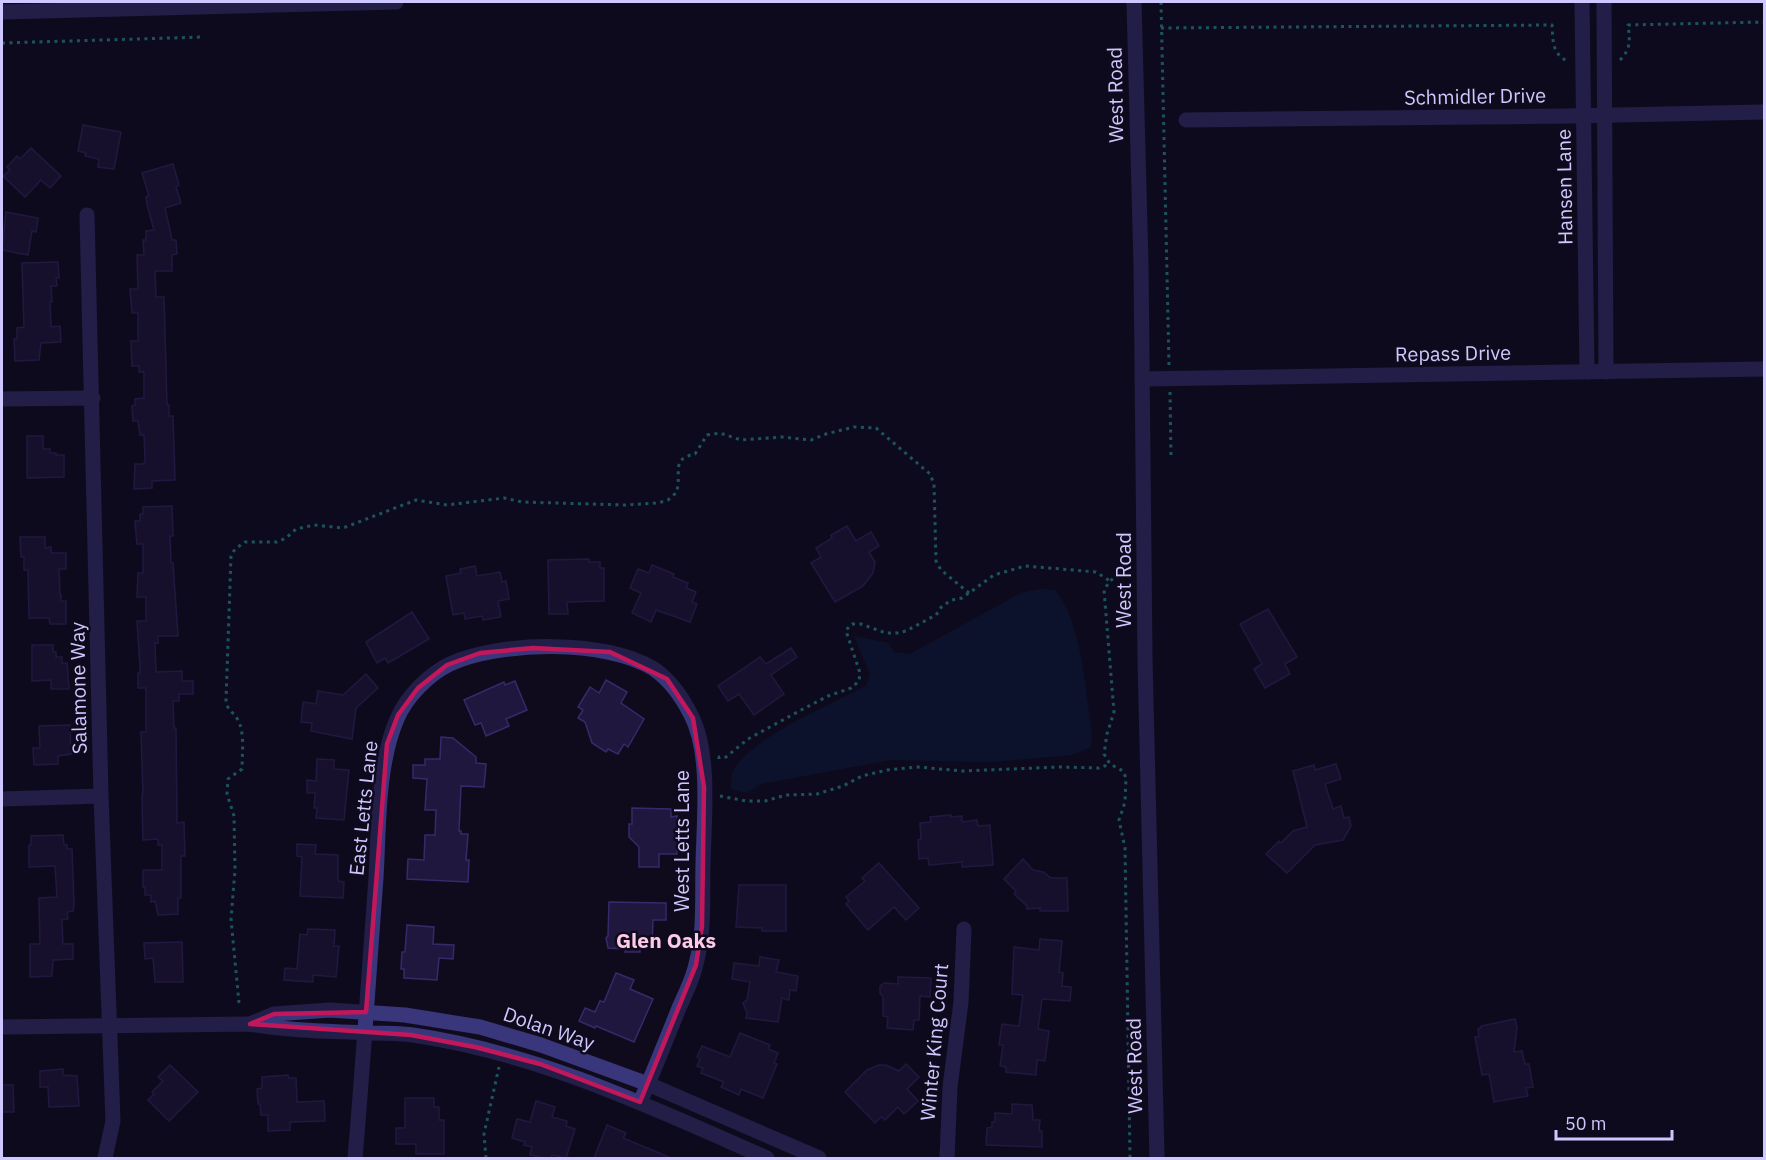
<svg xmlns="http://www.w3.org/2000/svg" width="1766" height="1160" viewBox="0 0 1766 1160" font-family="'IBM Plex Sans',sans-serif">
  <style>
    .water { fill: #0a1c3d }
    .building { fill: #20173e; stroke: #38296a; stroke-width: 1.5 }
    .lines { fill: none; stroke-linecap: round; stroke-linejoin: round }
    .path { stroke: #2caeaa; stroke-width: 3; stroke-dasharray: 3 4.5; stroke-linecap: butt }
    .minor { stroke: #3a367c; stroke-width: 15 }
    .marked { fill: none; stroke: #c2185b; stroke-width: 4.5; stroke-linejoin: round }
    .labels { text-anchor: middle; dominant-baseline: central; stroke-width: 5; stroke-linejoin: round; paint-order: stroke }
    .street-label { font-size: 20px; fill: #cfc7ff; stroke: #0f0b1d }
    .neighbourhood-label { font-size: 21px; font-weight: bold; fill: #ffc9ea; stroke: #0f0b1d }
  </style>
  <rect width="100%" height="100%" fill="#0f0b1d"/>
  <path class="water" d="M1041,589L1055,590C1082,622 1085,692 1092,734L1091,747L1072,755L991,762L890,760L761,784L747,793L731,789C731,784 731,776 733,771C752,737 830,705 866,686L870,674L854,636L888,643L894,652L910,654L1021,593Z"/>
  <g class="building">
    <path d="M83,125L121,132L114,169L98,167L99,159L85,156L86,153L78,151Z"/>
    <path d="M31,148L61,176L50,188L41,180L25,197L3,176L10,170L7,167L17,156L20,159Z"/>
    <path d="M173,164L179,185L176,187L181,203L165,208L172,240H176L177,254L172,255V271H155L156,297H164L167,405H169V416H173L175,480L152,481V488L134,489L135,464H144L145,459L144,435H140L138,421H133L132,406L135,405V399L144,398V372H139V366H132L131,341H138V313H132L130,289H138L137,255H144L143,240H146V231L154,230L147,204L146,197L149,196L142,173Z"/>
    <path d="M6,212L38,218L36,232L32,231L28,255L2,250Z"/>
    <path d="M58,262L59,278H56L57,286H51L52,302H50L51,327L60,326L61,342L41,343L39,360L15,361L14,339H17V328L24,327L22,263Z"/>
    <path d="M27,436H43V449H50V453H56V455H64V477L27,478Z"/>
    <path d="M172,506L173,536H170L171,563H173L178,636H158V643H155L156,672L182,671V681H193V694H179V701H173L174,728H176L177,823L184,822L185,856H181V898H178V914L158,915L155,901L151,902V895H145V887H143V870H162V845H158V839L143,840L142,794H143L141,732H146V688H138V673H140V666L137,621H146V597H137L138,573H143V544H137L135,521H140V514H143V507Z"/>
    <path d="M847,526L856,541L871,532L879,546L869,552L875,562L873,573L863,586L835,602L811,563L821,557L816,548L832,538L831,535Z"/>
    <path d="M20,537H45V548L51,547V553H66V569H59L60,595H61V601H66V624H50L49,618H29L28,570H24V557H21Z"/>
    <path d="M589,559V562H600V568H604V601L567,602L568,614H549L548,560Z"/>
    <path d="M652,565L674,574L673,577L688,583L686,588L696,592L692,602L697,604L690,622L656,610L651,622L632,613L641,593L630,588L638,569L649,573Z"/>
    <path d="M475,566L477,576L500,572L502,582L506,581L509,599L498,601L501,617L483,620L482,616L465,619L464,613L453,615L446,576L461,573L460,569Z"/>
    <path d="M1268,609L1297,657L1285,664L1290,674L1265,688L1254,669L1262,664L1240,624Z"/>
    <path d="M412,612L429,639L388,663L385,658L377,663L366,642Z"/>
    <path d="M32,645H53V652H56V657H62V663H67L69,689H51V680L32,681Z"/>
    <path d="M791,648L797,657L771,675L784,694L754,715L739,694L728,701L718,686L760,657L766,664Z"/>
    <path d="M366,674L378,688L356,708L352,739L311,731L312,723L301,722L303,702L316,704L318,691L343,695Z"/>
    <path d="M606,680L627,692L621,703L644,719L628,747L624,744L618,754L608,749L606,752L592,743L585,722L578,718L583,710L578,707L590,687L599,693Z"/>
    <path d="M515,681L527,710L506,719L509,726L486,736L481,723L475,725L464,700L504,682L505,685Z"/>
    <path d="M70,725L71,754L58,756V764L34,765L33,748H40L39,726Z"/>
    <path d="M441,737L453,738L476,757V763L486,764L484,787L461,786L459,831H461V834H468L466,860H469L468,882L407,879L408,859L424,860L425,835H435L436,810H425L427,779L413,778V765H425V759H440Z"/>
    <path d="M317,759L334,760V769L349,770L344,820L316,818L317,808H314L315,793H307V780L316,781Z"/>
    <path d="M1336,764L1341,779L1325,784L1333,809L1341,806L1344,818L1349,817L1351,826L1343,840L1315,845L1287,873L1266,854L1279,841L1281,843L1293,831L1307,827L1293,771L1314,765L1315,770Z"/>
    <path d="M632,808L671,809V817L677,816V854H659V867H639V847L629,837V824H632Z"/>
    <path d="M951,815V817L962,816V822L977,820L978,826L990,825L993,865L962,867V862L929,865L928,858L919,859L918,840L921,839L920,823L931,822L930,817Z"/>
    <path d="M63,835L64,845H67V849H72L74,904L73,911L67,912L68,919L62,920L63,944H73V959L53,960L52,976L30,977V944H40L39,898L57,897L55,866L29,867V845H31V836Z"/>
    <path d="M297,844L316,845L315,854L338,855V881L344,882L343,898L300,896L302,857L297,856Z"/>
    <path d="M1023,859L1033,870L1043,872L1051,878H1067L1068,911H1040V908L1027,909V906L1014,894L1016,891L1004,879Z"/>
    <path d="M879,863L919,908L906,920L894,907L868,930L846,904L849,901L846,897L865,881L862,878Z"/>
    <path d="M739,885H786V931H762V928L736,927Z"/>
    <path d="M609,902L666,903V920H653L652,947H640V952H625L626,949L608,948L606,938L608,936Z"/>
    <path d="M407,925L434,927L433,944L454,945L453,959L439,958L437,980L404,978V969H401L402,952H405Z"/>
    <path d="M308,929L335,930L334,946H339L336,977L313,975V982L284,980L285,968L297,969L300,934L307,935Z"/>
    <path d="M1040,939L1062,941L1059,972L1063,973L1062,986L1071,987L1070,1001L1042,999L1038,1029L1049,1031L1045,1061L1037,1060L1036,1075L1006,1072V1067L1000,1066L1003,1045H999L1002,1024L1019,1026L1023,995L1012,994L1014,947L1039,950Z"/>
    <path d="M182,942L183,982H155L153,958L145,959L144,943Z"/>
    <path d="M760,957L779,960L776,972L798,976L796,991L790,990L789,1000L782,998L778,1022L746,1018L747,1013L743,1003L747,1000L750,982L732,979L734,963L759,966Z"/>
    <path d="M616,973L634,980L630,989L653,999L634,1042L596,1026L595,1028L579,1021L585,1008L595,1012L600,1001L604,1002Z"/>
    <path d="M898,977L931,978L930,997L920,996L919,1020H914L913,1030L887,1028L888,1017L883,1016V997L880,993V986L884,983L898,984Z"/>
    <path d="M1515,1019L1517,1028L1514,1052L1522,1051L1525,1064H1529L1533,1087L1526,1088L1528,1096L1494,1102L1489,1074L1482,1075L1475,1037H1479L1478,1029L1481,1028V1026Z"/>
    <path d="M740,1033L770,1045L768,1049L778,1053L774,1063L777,1064L763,1098L741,1089L739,1095L721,1087L724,1082L701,1073L703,1068L697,1066L700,1059L697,1057L702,1046L730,1057Z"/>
    <path d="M906,1064L919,1077L907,1089L918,1101L904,1114L898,1107L885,1120L881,1117L875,1123L845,1092L867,1070L879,1065H886L899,1071Z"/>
    <path d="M170,1065L198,1092L169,1121L148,1100L154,1094L152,1092L163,1081L158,1077Z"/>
    <path d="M63,1069V1075L77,1076L79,1106L49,1107L48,1087H40V1071Z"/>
    <path d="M288,1075L289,1078H296L297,1102L324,1101L325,1121L290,1122V1130L268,1131V1115H261L260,1104H258L257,1089L262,1088V1077Z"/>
    <path d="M2,1085H13L14,1112H2Z"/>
    <path d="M405,1098H434V1107H439V1120H444V1154H416V1144H396V1128H405Z"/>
    <path d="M536,1101L555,1107L552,1117L567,1121L566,1126L575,1129L566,1158L552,1155L551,1158H544L530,1155L532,1147L524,1145L525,1142L512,1138L517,1119L530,1122Z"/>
    <path d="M1012,1104L1032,1105L1033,1120H1040L1039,1131H1042V1147L986,1145L987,1128L992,1127V1122H995V1113L1012,1114Z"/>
    <path d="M607,1125L626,1133L623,1138L671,1158H594Z"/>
  </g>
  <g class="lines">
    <g class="path">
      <path d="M1161,2L1169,365"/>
      <path d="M1161,28L1552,25C1553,41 1552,53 1567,61"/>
      <path d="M2,43L204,37"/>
      <path d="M1620,60C1631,49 1630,40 1628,25L1764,22"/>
      <path d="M1170,392L1171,456"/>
      <path d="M1123,561L1122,572L1110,581L1104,590L1114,712L1107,734L1104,754L1110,764L1123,771L1126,778L1125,802L1119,820L1125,848L1130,1158"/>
      <path d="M719,759V757H726L748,739L803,709L828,696L851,688L859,681L860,673L847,634L846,630L852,624H861L886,633H897L906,631L936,615L942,606L952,600L962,598L994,575L1025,566L1096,572L1110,581"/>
      <path d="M720,796L746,801H765L786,795L817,794L843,786L862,776L887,770L918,767L962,771L1060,767L1099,768L1110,764"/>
      <path d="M239,1003L231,919L235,870L234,816L227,794L228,779L242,769C242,754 245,733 238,720C233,711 227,711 226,700L231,556L235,549L245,542H277L286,538L296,529L314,525L343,528L416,500L447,505L504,498L522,502L624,505L658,503L668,500L676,493C683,474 669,459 695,454L707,435L720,433L741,440L782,437L811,440L826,434L854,427L876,428L930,474L934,484L936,561L941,570L969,593"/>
      <path d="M486,1158L484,1134L499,1067"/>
    </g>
    <g class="minor">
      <path d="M1134,2L1141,265L1145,659L1157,1158"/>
      <path d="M1582,2L1587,372"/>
      <path d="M1604,2L1606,372"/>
      <path d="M2,12L396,2"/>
      <path d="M1186,120L1568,116L1764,112"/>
      <path d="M87,215L101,796L113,1121L105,1158"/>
      <path d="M1142,379L1764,369"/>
      <path d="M2,399L93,398"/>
      <path d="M2,799L101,796"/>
      <path d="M250,1024L274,1014L330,1010L405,1015L480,1027L541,1045L648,1084L819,1158"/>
      <path d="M2,1027L250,1024C289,1031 328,1031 368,1033C383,1033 398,1033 413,1035C538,1053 653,1108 767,1158"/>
      <path d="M355,1158C363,1065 369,972 376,878C379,828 377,765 397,719C406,697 429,674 450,664C499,641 607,639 654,669C670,680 682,697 691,715C711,753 704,820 703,863C702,896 705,931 696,964C693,979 685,994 679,1008C666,1040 654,1071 640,1102"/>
      <path d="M947,1158L950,1087L961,1002L964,929"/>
    </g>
  </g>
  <path d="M0 0H1766V1160H0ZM533,648L610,652L667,679L693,718L704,787L702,926L696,965L640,1102L540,1064L475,1047L411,1035L250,1024L274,1014L366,1012L387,744L398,715L418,688L447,665L480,653Z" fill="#0f0b1d" fill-opacity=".55" fill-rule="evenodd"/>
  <path class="marked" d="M533,648L610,652L667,679L693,718L704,787L702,926L696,965L640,1102L540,1064L475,1047L411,1035L250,1024L274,1014L366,1012L387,744L398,715L418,688L447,665L480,653Z"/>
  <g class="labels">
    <g class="street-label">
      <text transform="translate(1115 95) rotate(-91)">West Road</text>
      <text transform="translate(1475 96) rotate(-1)">Schmidler Drive</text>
      <text transform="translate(1564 187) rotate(-91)">Hansen Lane</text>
      <text transform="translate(1453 353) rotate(-1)">Repass Drive</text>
      <text transform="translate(1123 580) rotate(-90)">West Road</text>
      <text transform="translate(78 688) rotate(-91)">Salamone Way</text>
      <text transform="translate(363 808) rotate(-84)">East Letts Lane</text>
      <text transform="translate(681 841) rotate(-90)">West Letts Lane</text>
      <text transform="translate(549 1028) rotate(19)">Dolan Way</text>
      <text transform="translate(934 1042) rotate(-85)">Winter King Court</text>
      <text transform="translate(1134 1066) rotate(-91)">West Road</text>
    </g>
    <g class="neighbourhood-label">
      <text x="666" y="940">Glen Oaks</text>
    </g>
  </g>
  <rect width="1766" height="1160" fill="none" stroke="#cfc7ff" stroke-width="6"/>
  <path d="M1556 1130v9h116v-9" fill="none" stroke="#cfc7ff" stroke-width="3"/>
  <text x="1565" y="1130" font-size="18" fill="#cfc7ff" stroke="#0f0b1d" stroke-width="4.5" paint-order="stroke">50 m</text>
</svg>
